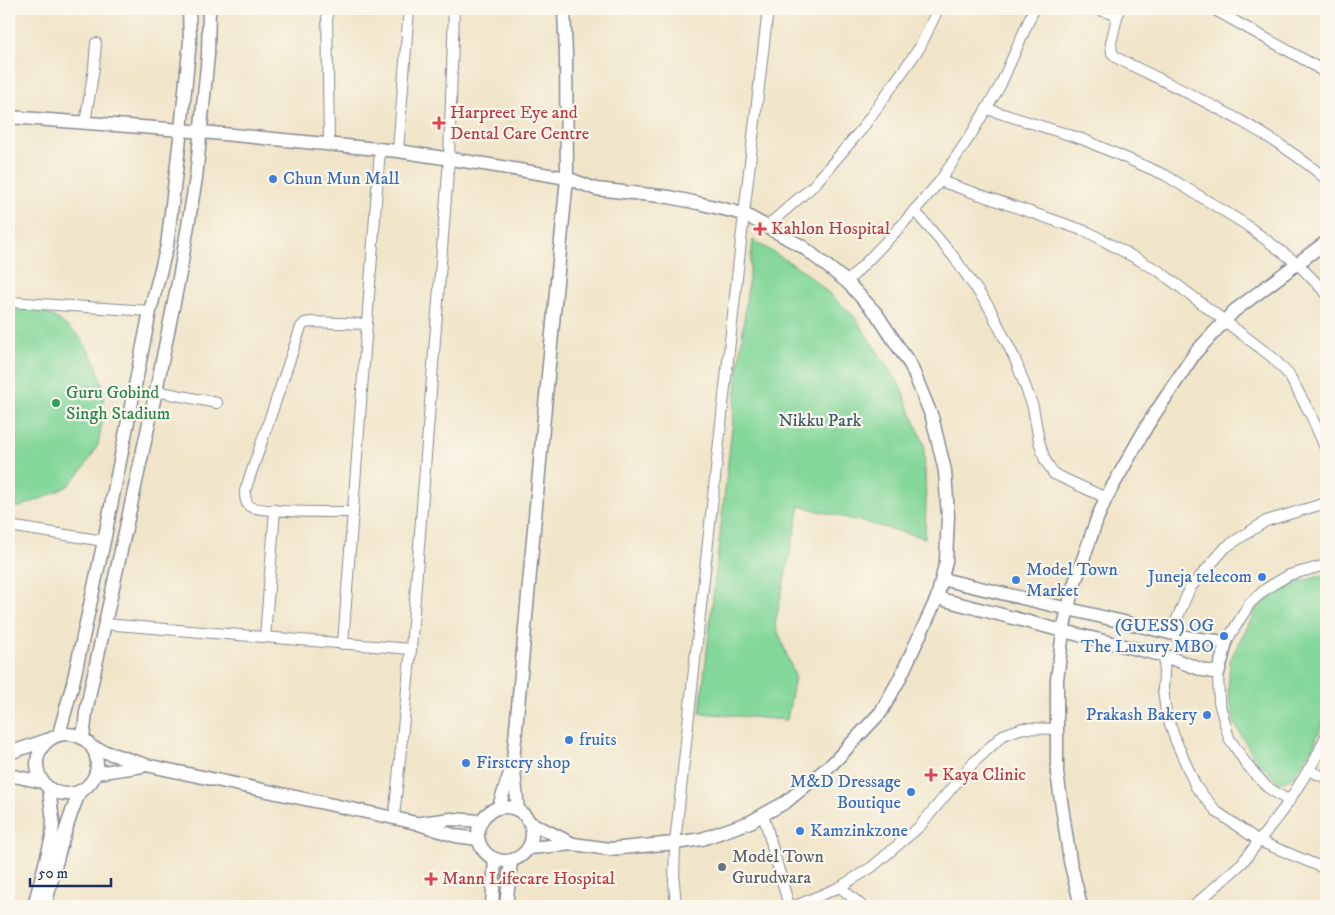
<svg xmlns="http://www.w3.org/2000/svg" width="1335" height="915" viewBox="0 0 1335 915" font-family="'IM FELL DW Pica',serif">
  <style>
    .green { fill: #83d799; stroke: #4f837c }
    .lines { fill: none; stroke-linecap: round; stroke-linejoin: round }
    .minor-casing { stroke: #868a94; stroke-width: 12 }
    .tertiary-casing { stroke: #868a94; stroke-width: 15 }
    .minor { stroke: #fff; stroke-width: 10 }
    .tertiary { stroke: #fff; stroke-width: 12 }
    .health-dot { fill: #e0444e; stroke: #fbf7ec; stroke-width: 2 }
    .shop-dot { fill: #3f7fe0; stroke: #fbf7ec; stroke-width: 2 }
    .leisure-dot { fill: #2e9e5b; stroke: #fbf7ec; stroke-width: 2 }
    .worship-dot { fill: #6b7280; stroke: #fbf7ec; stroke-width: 2 }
    .labels { text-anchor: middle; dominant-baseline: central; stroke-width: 4.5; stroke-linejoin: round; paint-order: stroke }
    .health-label { font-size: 18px; fill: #be3a42; stroke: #fbf7ec; text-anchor: start }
    .shop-label { font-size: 18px; fill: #366cbe; stroke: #fbf7ec; text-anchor: start }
    .leisure-label { font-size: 18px; fill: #27864d; stroke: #fbf7ec; text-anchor: start }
    .park-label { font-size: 18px; fill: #35596d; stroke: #fbf7ec }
    .worship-label { font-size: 18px; fill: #5b616d; stroke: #fbf7ec; text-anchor: start }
  </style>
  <rect width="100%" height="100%" fill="#fbf7ec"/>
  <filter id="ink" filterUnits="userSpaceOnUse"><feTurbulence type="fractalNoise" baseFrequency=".02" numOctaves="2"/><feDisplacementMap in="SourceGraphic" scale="10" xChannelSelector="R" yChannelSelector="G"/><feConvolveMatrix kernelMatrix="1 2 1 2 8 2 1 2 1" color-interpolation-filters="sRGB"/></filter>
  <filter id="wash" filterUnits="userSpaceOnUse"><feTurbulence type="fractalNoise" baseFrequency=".0096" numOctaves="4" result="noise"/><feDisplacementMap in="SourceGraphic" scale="20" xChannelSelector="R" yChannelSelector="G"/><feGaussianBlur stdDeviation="1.12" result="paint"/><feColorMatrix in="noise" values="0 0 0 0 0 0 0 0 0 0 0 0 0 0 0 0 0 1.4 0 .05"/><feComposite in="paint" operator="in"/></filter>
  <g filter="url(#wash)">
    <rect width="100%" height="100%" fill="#f1e5c9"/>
    <g class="green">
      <path d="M753,240L804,271L854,316L899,384L924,444L926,503L925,538L800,506L775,624L795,676L787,720L700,713Z"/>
      <path d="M9,306H34L59,320L80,337L95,361L103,388V418L98,445L85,467L68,486L45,497L20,507H9Z"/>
      <path d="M1326,574V716L1312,749L1292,778L1279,783L1253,756L1234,723L1228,690L1230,660L1257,608L1283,587Z"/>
    </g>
  </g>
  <g filter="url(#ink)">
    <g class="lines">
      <defs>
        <g id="minor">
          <path d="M327,9L329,144"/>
          <path d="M1096,9L1117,15"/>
          <path d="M1119,9L1111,43L1112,53L1117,58C1187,93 1267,128 1326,179"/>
          <path d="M1213,9L1312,64L1326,74"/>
          <path d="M987,109L1082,139L1165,175L1245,224L1298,264L1326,293"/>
          <path d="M85,123L94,68L96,43"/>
          <path d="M398,151L409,9"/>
          <path d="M940,181L1088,232L1159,271L1272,357L1289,375L1311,415L1326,450"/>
          <path d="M914,210L953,256L989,307L1015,359L1033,407L1039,441L1045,460L1054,474L1106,498"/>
          <path d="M767,226L813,186L861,130L920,47L938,9"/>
          <path d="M847,282L900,227L940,181L972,133L1000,86L1034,9"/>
          <path d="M9,302L150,311"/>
          <path d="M156,391L217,403"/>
          <path d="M353,512C335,512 260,513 249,506C245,502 245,497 245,491L301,327L305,323L311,322L367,324"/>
          <path d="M9,526L104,541"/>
          <path d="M104,624L411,649"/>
          <path d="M1171,633L1190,588L1226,547L1266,521L1326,503"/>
          <path d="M265,637L275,510"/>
          <path d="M1226,642L1250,603L1267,588L1289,575L1326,565"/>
          <path d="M343,644L380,149"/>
          <path d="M1165,656L1163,689L1166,713L1175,739L1196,787L1217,812L1259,841L1326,869"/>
          <path d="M1218,673L1219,702L1229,738L1247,765L1267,787L1289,801"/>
          <path d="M1308,770L1326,778"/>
          <path d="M763,814L789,906"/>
          <path d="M394,818L411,649L449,159L454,9"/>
          <path d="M840,887L862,906"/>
          <path d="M676,906L674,883L675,843L744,214L768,9"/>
          <path d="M795,906L840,887L872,867L919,827L971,765L1003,735L1023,728L1057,729"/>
          <path d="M1194,906L1242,863L1259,841L1285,807L1316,758L1326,736"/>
        </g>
        <g id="tertiary">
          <path d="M9,117L181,130L398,151L490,165L567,178L596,189L669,197L698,203L744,214L803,247L847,282L876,313L911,366L932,417L945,471L948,516L946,561L937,598L899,680L881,712L833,763L786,802L750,822L702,839L675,843L610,849L573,844L529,848"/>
          <path d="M937,598L1063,631L1165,656L1203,670L1218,673L1222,659L1226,642L1191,638L942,579"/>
          <circle cx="67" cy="764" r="30"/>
          <path d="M59,734L73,683L104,541L150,311L167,246L181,130L190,41L189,9"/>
          <path d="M83,738L86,713L91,687L156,391L180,273L196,178L208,55L209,9"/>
          <path d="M93,748L146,765L394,818L416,823L456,836L478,839"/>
          <path d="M9,753L47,740"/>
          <path d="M96,773L143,766"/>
          <path d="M9,775L42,782"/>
          <path d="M499,806L512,767"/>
          <circle cx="505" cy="834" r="27"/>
          <path d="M518,809L513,762L544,417L567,178L566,55L564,9"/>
          <path d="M421,823L451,819L481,821"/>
          <path d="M531,823L573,844"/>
          <path d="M34,906L52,837L53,821L49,789"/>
          <path d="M45,906C55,867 64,829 80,791"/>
          <path d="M492,906L495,859"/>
          <path d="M506,906L511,861"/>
          <path d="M1081,906L1070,861L1057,773V680L1063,631L1072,591L1097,519L1106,498L1148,424L1195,353L1234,311L1326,242"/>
        </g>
      </defs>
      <use href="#minor" class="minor-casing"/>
      <use href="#tertiary" class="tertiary-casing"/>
      <use href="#minor" class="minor"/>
      <use href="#tertiary" class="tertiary"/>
    </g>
  </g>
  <g class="health-dot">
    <path d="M436.5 115.5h5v5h5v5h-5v5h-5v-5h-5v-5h5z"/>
    <path d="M757.5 221.5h5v5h5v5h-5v5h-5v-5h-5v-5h5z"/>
    <path d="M928.5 767.5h5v5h5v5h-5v5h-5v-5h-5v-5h5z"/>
    <path d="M428.5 871.5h5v5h5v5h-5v5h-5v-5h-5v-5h5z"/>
  </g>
  <g class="shop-dot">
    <circle cx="273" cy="179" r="5"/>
    <circle cx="1262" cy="577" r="5"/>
    <circle cx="1016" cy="580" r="5"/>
    <circle cx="1224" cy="636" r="5"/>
    <circle cx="1207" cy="715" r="5"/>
    <circle cx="569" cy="740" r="5"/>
    <circle cx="466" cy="763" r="5"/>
    <circle cx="911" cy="792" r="5"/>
    <circle cx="800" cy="831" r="5"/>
  </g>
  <circle class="leisure-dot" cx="56" cy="403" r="5"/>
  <circle class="worship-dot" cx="722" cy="867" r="5"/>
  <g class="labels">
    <g class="health-label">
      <text x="450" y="113">Harpreet Eye and<tspan x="450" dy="21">Dental Care Centre</tspan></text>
      <text x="771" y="229">Kahlon Hospital</text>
      <text x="942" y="775">Kaya Clinic</text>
      <text x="442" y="879">Mann Lifecare Hospital</text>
    </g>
    <g class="shop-label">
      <text x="283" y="179">Chun Mun Mall</text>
      <text x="1026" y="570">Model Town<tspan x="1026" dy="21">Market</tspan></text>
      <text x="1252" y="577" text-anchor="end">Juneja telecom</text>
      <text x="1214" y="626" text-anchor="end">(GUESS) OG<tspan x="1214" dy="21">The Luxury MBO</tspan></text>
      <text x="1197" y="715" text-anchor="end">Prakash Bakery</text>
      <text x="579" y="740">fruits</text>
      <text x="476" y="763">Firstcry shop</text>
      <text x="901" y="782" text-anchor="end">M&amp;D Dressage<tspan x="901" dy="21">Boutique</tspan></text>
      <text x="810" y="831">Kamzinkzone</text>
    </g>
    <g class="leisure-label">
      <text x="66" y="393">Guru Gobind<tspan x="66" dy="21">Singh Stadium</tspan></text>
    </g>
    <g class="park-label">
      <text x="820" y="421">Nikku Park</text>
    </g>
    <g class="worship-label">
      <text x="732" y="857">Model Town<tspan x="732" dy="21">Gurudwara</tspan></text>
    </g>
  </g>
  <rect width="1335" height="915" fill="none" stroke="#fbf7ec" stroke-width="30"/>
  <path d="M30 878v8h81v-8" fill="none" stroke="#1b2f5e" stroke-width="2.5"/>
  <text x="38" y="878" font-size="15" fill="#1b2f5e" stroke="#fbf7ec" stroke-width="4" paint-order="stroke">50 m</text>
</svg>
